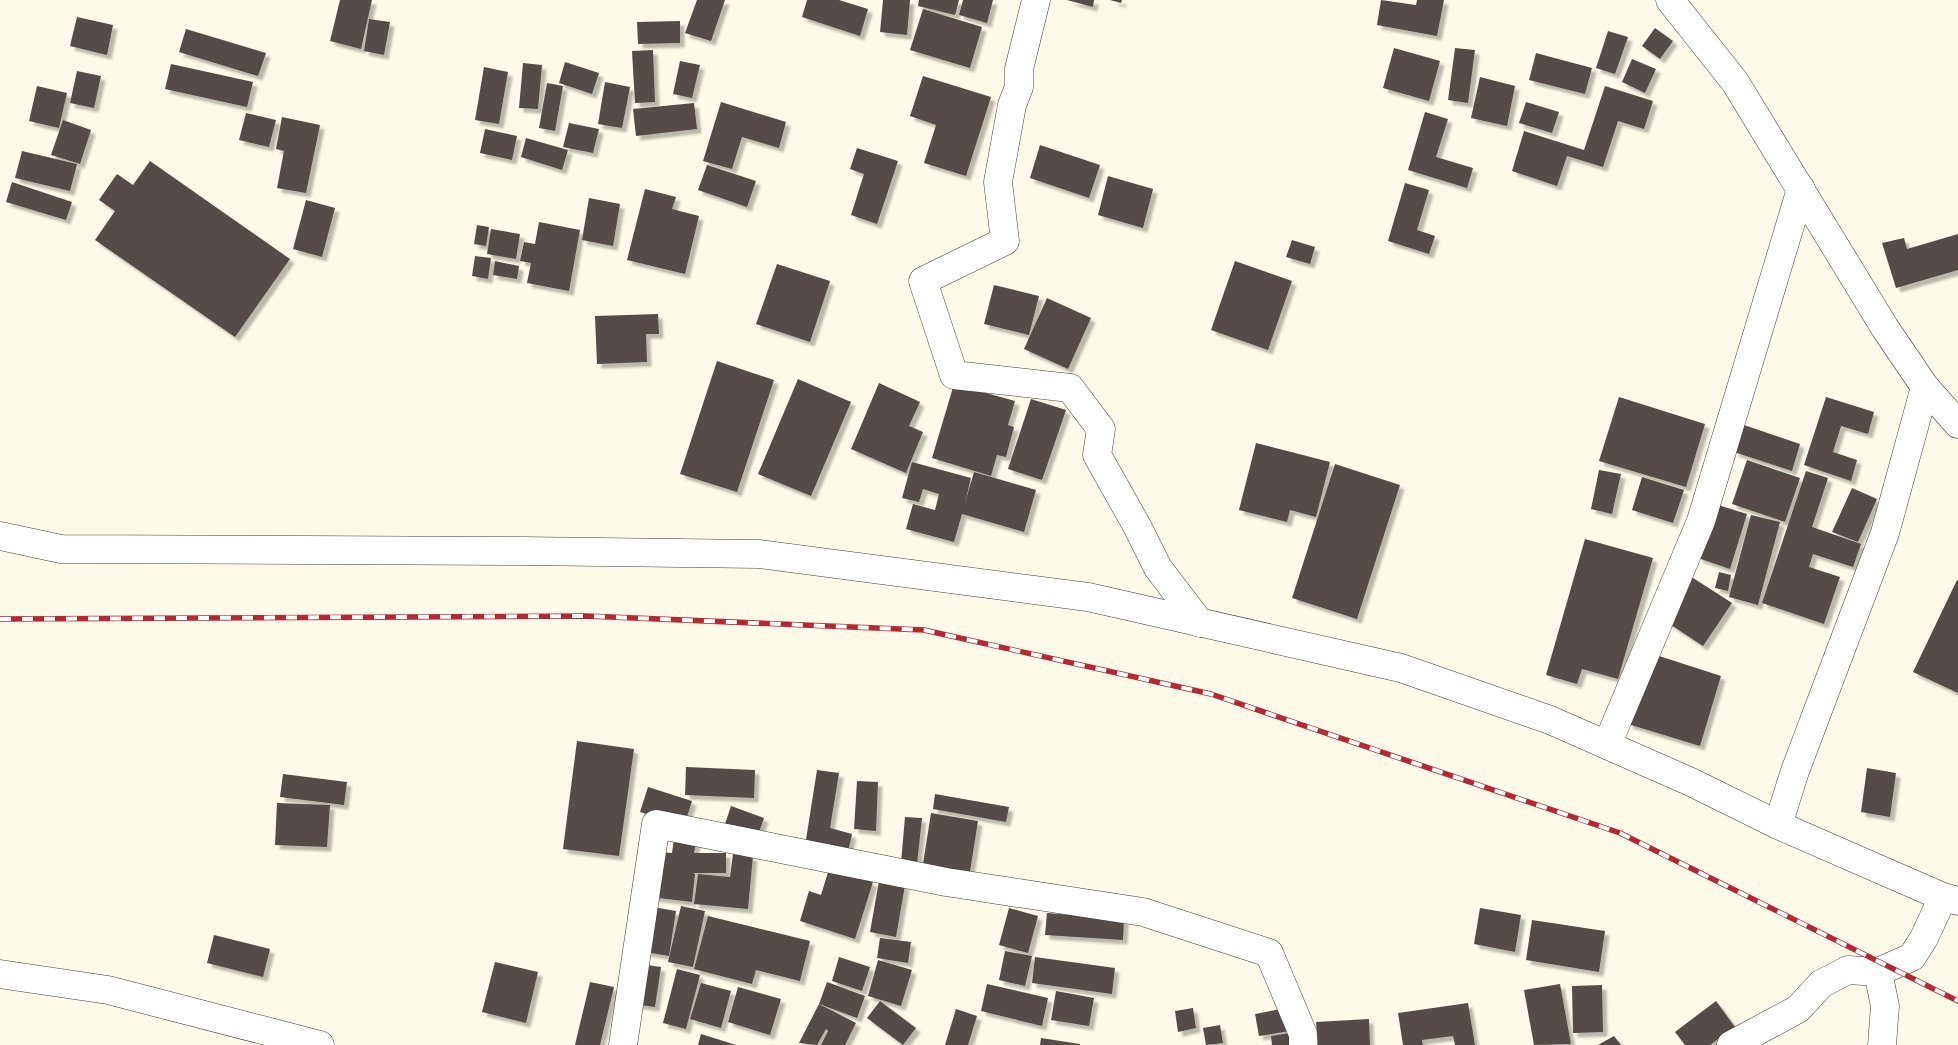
<svg xmlns="http://www.w3.org/2000/svg" width="1958" height="1045" viewBox="0 0 1958 1045" font-family="Bitter,serif">
  <style>
    .building { fill: #544c48; filter: url(#shadow) }
    .lines { fill: none; stroke-linecap: round; stroke-linejoin: round }
    .street-casing { stroke: #3e3e3e; stroke-width: 29 }
    .street { stroke: #fff; stroke-width: 28 }
    .rail-casing { stroke: #b62831; stroke-width: 5.5 }
    .rail { stroke: #fff; stroke-width: 4; stroke-dasharray: 11; stroke-linecap: butt }
  </style>
  <defs>
    <filter id="shadow"><feDropShadow dx="4.5" dy="4.5" stdDeviation="1" flood-color="#0004"/></filter>
  </defs>
  <rect width="100%" height="100%" fill="#fefaea"/>
  <g class="building">
    <path d="M340,0H372L361,49L330,41Z"/>
    <path d="M697,0H725L711,41L685,33Z"/>
    <path d="M807,0H839L868,9L860,36L802,17Z"/>
    <path d="M883,0H910L907,35L880,32Z"/>
    <path d="M919,0H959L955,15L918,6Z"/>
    <path d="M963,0H993L987,23L959,15Z"/>
    <path d="M1067,0H1094L1093,7Z"/>
    <path d="M1110,0H1122L1121,3Z"/>
    <path d="M1381,0L1416,5L1417,0H1444L1437,36L1377,25Z"/>
    <path d="M923,9L982,27L970,68L910,50Z"/>
    <path d="M77,17L113,25L107,55L70,46Z"/>
    <path d="M369,19L390,22L384,55L364,51Z"/>
    <path d="M680,21V43L638,44L637,22Z"/>
    <path d="M1655,28L1673,41L1660,59L1642,46Z"/>
    <path d="M186,29L266,53L258,76L179,52Z"/>
    <path d="M1608,31L1628,37L1615,74L1596,68Z"/>
    <path d="M1394,48L1440,61L1429,101L1383,88Z"/>
    <path d="M1455,48L1475,50L1468,103L1448,100Z"/>
    <path d="M653,50L655,102L635,103L632,51Z"/>
    <path d="M1536,53L1592,68L1585,94L1529,80Z"/>
    <path d="M1632,59L1656,69L1645,93L1622,82Z"/>
    <path d="M680,61L700,65L692,98L673,94Z"/>
    <path d="M565,62L599,73L592,94L559,83Z"/>
    <path d="M523,63L542,65L538,109L519,108Z"/>
    <path d="M171,64L253,82L247,107L165,89Z"/>
    <path d="M484,67L508,72L499,124L475,120Z"/>
    <path d="M77,71L101,76L94,108L70,103Z"/>
    <path d="M923,76L991,97L966,176L924,163L936,125L910,116Z"/>
    <path d="M1480,77L1515,86L1507,126L1471,118Z"/>
    <path d="M605,82L630,87L622,128L598,124Z"/>
    <path d="M547,83L563,86L555,131L539,128Z"/>
    <path d="M37,86L67,93L59,128L29,121Z"/>
    <path d="M1605,86L1653,101L1644,129L1618,121L1603,167L1567,156L1557,186L1512,171L1524,131L1584,150Z"/>
    <path d="M721,102L786,122L779,148L742,137L732,169L703,161Z"/>
    <path d="M1526,102L1559,112L1552,133L1519,123Z"/>
    <path d="M694,103L697,129L636,136L633,109Z"/>
    <path d="M1425,112L1448,119L1436,157L1473,168L1467,188L1408,170Z"/>
    <path d="M246,113L276,120L269,147L239,140Z"/>
    <path d="M282,117L320,125L306,193L277,188L284,151L276,149Z"/>
    <path d="M63,120L91,130L80,164L51,155Z"/>
    <path d="M569,123L599,129L593,153L563,147Z"/>
    <path d="M485,129L517,136L512,160L480,153Z"/>
    <path d="M526,138L568,150L562,170L521,157Z"/>
    <path d="M1040,145L1100,165L1089,198L1030,178Z"/>
    <path d="M857,148L898,161L877,224L851,215L864,174L850,169Z"/>
    <path d="M22,151L77,164L70,191L15,178Z"/>
    <path d="M150,161L290,259L235,337L95,240L115,211L99,200L117,174L133,185Z"/>
    <path d="M707,165L756,181L747,207L698,190Z"/>
    <path d="M1108,176L1153,189L1143,228L1098,215Z"/>
    <path d="M12,182L72,202L66,220L6,202Z"/>
    <path d="M1405,183L1429,190L1417,230L1435,236L1429,254L1388,241Z"/>
    <path d="M645,189L676,197L672,209L699,216L685,274L627,260Z"/>
    <path d="M589,198L620,204L613,246L582,240Z"/>
    <path d="M306,200L335,208L322,257L293,249Z"/>
    <path d="M539,222L580,230L569,291L527,283L531,263L520,261L524,242L535,244Z"/>
    <path d="M477,225L489,227L486,246L474,244Z"/>
    <path d="M491,229L520,234L516,259L487,254Z"/>
    <path d="M1958,234V270L1896,288L1882,243L1904,238L1907,249Z"/>
    <path d="M1292,240L1315,247L1310,264L1286,257Z"/>
    <path d="M475,256L491,258L488,279L472,276Z"/>
    <path d="M495,261L519,266L517,279L493,275Z"/>
    <path d="M1235,261L1292,281L1268,350L1211,330Z"/>
    <path d="M777,264L830,281L810,342L756,324Z"/>
    <path d="M994,285L1039,296L1029,335L984,324Z"/>
    <path d="M1047,298L1091,318L1068,369L1024,349Z"/>
    <path d="M658,314L659,334H646L647,362L597,364L595,316Z"/>
    <path d="M717,361L774,380L737,492L680,474Z"/>
    <path d="M798,379L851,402L811,496L758,474Z"/>
    <path d="M879,383L920,402L909,426L923,432L906,473L851,449Z"/>
    <path d="M954,384L1015,401L1008,425L1014,427L1006,457L997,455L991,476L932,458Z"/>
    <path d="M1619,397L1705,424L1686,487L1599,461Z"/>
    <path d="M1826,397L1874,412L1868,434L1841,426L1833,452L1857,460L1851,481L1804,465Z"/>
    <path d="M1031,399L1066,410L1042,480L1008,469Z"/>
    <path d="M1744,425L1800,444L1792,471L1734,452Z"/>
    <path d="M1256,443L1330,462L1316,517L1290,510L1287,522L1239,510Z"/>
    <path d="M1747,460L1800,478L1785,522L1732,504Z"/>
    <path d="M912,462L971,478L965,503L974,472L1036,490L1024,532L962,514L954,542L906,529L913,504L935,510L939,494L923,489L919,502L902,498Z"/>
    <path d="M1335,464L1400,485L1357,619L1292,598Z"/>
    <path d="M1599,470L1621,474L1612,514L1591,509Z"/>
    <path d="M1806,471L1828,478L1812,527L1861,544L1853,567L1813,554L1809,567L1840,577L1824,624L1762,603Z"/>
    <path d="M1642,477L1684,490L1673,523L1632,510Z"/>
    <path d="M1852,488L1877,499L1858,542L1832,532Z"/>
    <path d="M1715,504L1747,514L1730,569L1698,558Z"/>
    <path d="M1751,515L1780,522L1758,605L1729,597Z"/>
    <path d="M1585,539L1653,558L1618,679L1582,669L1577,684L1546,675Z"/>
    <path d="M1719,572L1731,575L1728,591L1715,588Z"/>
    <path d="M1690,576L1732,603L1703,646L1662,619Z"/>
    <path d="M1957,580L1958,581V693L1913,672Z"/>
    <path d="M1650,653L1721,676L1700,746L1628,724Z"/>
    <path d="M577,741L634,749L619,856L563,849Z"/>
    <path d="M686,767L755,770L754,798L685,795Z"/>
    <path d="M1867,768L1896,773L1890,817L1861,812Z"/>
    <path d="M817,770L839,773L830,828L852,834L848,852L805,846Z"/>
    <path d="M283,774L347,782L344,805L280,797Z"/>
    <path d="M857,781L878,782L876,831L854,829Z"/>
    <path d="M648,787L692,801L684,826L640,812Z"/>
    <path d="M935,794L1009,807L1006,822L933,809Z"/>
    <path d="M277,803L330,805L327,847L275,845Z"/>
    <path d="M731,806L764,818L756,841L723,830Z"/>
    <path d="M931,813L978,821L969,878L922,870Z"/>
    <path d="M905,817L922,818L917,864L901,863Z"/>
    <path d="M674,839L696,842L694,853H726V873H693L695,874L692,902L650,897L660,852L672,853Z"/>
    <path d="M733,854L753,856L748,909L694,904L698,874L730,877Z"/>
    <path d="M829,869L873,882L855,939L800,921L809,891L821,895Z"/>
    <path d="M879,881L905,885L896,937L870,932Z"/>
    <path d="M647,906L676,911L669,956L640,951Z"/>
    <path d="M681,906L705,911L693,967L668,962Z"/>
    <path d="M1009,908L1038,916L1028,953L999,945Z"/>
    <path d="M1480,908L1521,915L1515,952L1474,944Z"/>
    <path d="M1047,913L1124,919L1123,940L1045,935Z"/>
    <path d="M708,916L810,941L800,981L756,970L752,984L694,969Z"/>
    <path d="M1532,920L1605,931L1599,972L1526,960Z"/>
    <path d="M214,935L270,949L263,977L207,963Z"/>
    <path d="M880,938L911,942L908,963L877,958Z"/>
    <path d="M1005,951L1032,956L1025,986L999,980Z"/>
    <path d="M839,957L870,967L862,991L832,981Z"/>
    <path d="M1035,957L1115,968L1112,994L1032,983Z"/>
    <path d="M878,960L912,970L901,1006L868,996Z"/>
    <path d="M495,962L538,972L526,1023L482,1012Z"/>
    <path d="M640,964L661,967L655,1007L633,1004Z"/>
    <path d="M677,969L700,975L686,1029L663,1023Z"/>
    <path d="M590,982L614,987L600,1045H575Z"/>
    <path d="M827,982L865,996L857,1018L819,1004Z"/>
    <path d="M701,983L731,991L721,1028L690,1019Z"/>
    <path d="M987,984L1048,998L1042,1026L981,1011Z"/>
    <path d="M1560,984L1571,1044L1534,1045L1524,990Z"/>
    <path d="M1602,985L1603,1032L1573,1033L1572,986Z"/>
    <path d="M738,987L781,999L770,1035L728,1022Z"/>
    <path d="M1056,991L1094,998L1089,1026L1051,1020Z"/>
    <path d="M880,1001L916,1028L903,1045L867,1018Z"/>
    <path d="M1716,1001L1735,1027L1710,1045H1685L1675,1032Z"/>
    <path d="M1468,1003L1475,1045H1455L1453,1036L1422,1040L1423,1045H1403L1398,1013Z"/>
    <path d="M819,1004L856,1023L845,1045H821L828,1031L826,1029L817,1045L799,1043Z"/>
    <path d="M1193,1008L1196,1028L1178,1032L1175,1011Z"/>
    <path d="M1286,1008L1290,1031L1259,1036L1255,1014Z"/>
    <path d="M956,1009L977,1016L968,1045H945Z"/>
    <path d="M1369,1019L1370,1045H1318L1316,1022Z"/>
    <path d="M1220,1025L1223,1043L1206,1045L1203,1028Z"/>
    <path d="M1296,1032L1298,1045H1272L1271,1036Z"/>
    <path d="M701,1034L736,1045H698Z"/>
    <path d="M1614,1036L1621,1045H1598Z"/>
    <path d="M1041,1038L1080,1044V1045H1040Z"/>
  </g>
  <g class="lines">
    <defs>
      <g id="street">
        <path d="M1036,0L1019,69V87L1012,105L998,182L1005,241L923,281L954,375L1070,388L1101,429L1097,455L1137,526L1158,568L1200,623"/>
        <path d="M1670,0L1735,82L1885,328L1925,387L1958,424"/>
        <path d="M0,536L61,549L522,551L759,554L1088,597L1401,668L1550,720L1691,782L1778,825L1943,897L1958,901"/>
        <path d="M1607,745L1701,521L1801,189"/>
        <path d="M1778,825L1795,771L1885,533L1925,387"/>
        <path d="M1878,972L1885,1006L1882,1045"/>
        <path d="M0,974L108,990L320,1045"/>
        <path d="M623,1045L656,824L946,882L1143,912L1269,953L1303,1034V1045"/>
        <path d="M1731,1045L1798,1009L1821,984L1848,970L1878,972L1912,957L1924,938L1943,897"/>
      </g>
    </defs>
    <use href="#street" class="street-casing"/>
    <use href="#street" class="street"/>
    <defs>
      <path id="rail" d="M0,619L586,616L924,630L1211,694L1620,833L1958,1001"/>
    </defs>
    <use href="#rail" class="rail-casing"/>
    <use href="#rail" class="rail"/>
  </g>
</svg>
